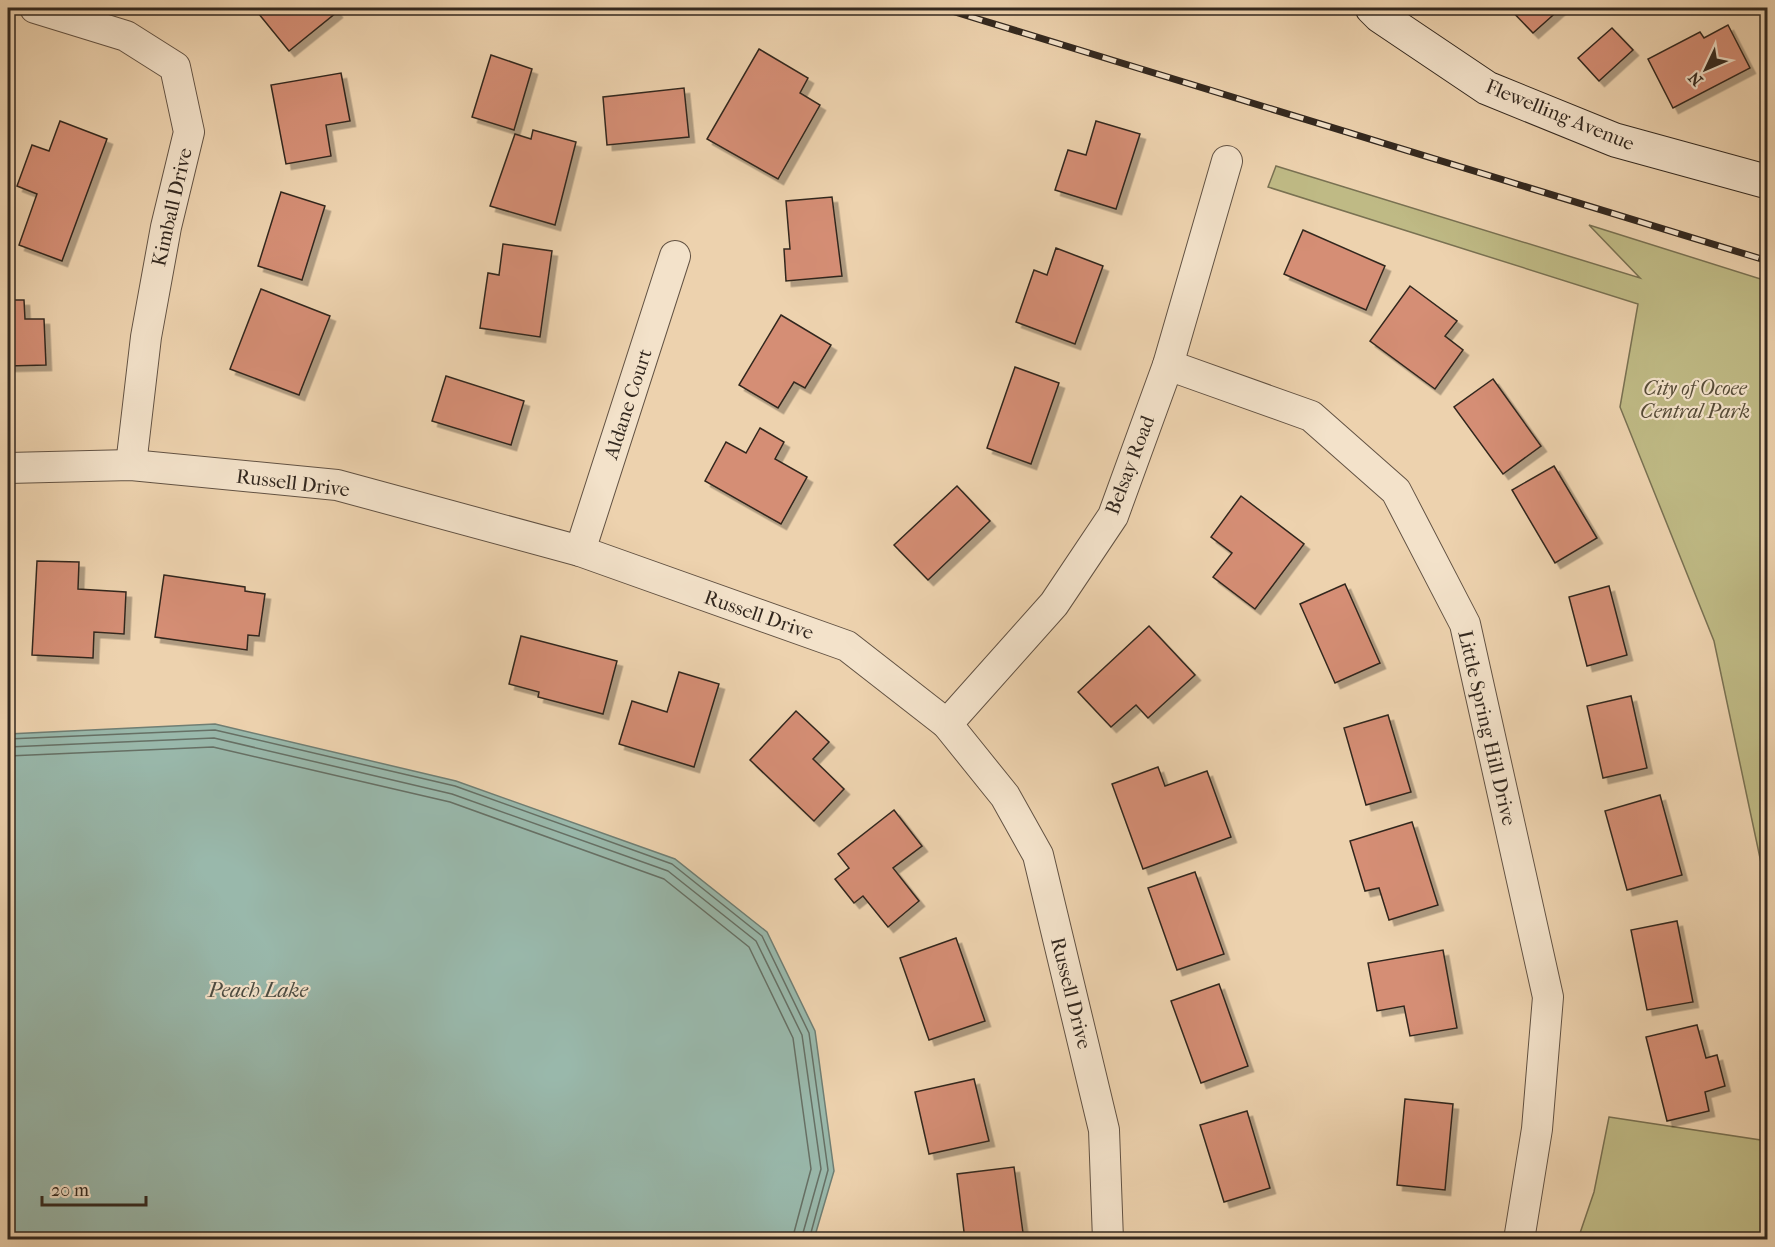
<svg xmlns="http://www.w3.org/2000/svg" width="1775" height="1247" viewBox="0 0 1775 1247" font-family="'IM FELL French Canon',serif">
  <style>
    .green { fill: #bfba85; stroke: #797152; stroke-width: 1.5 }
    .water { fill: #99b8ab; stroke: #707e73; stroke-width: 1.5 }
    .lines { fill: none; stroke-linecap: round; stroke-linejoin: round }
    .shore { stroke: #667065; stroke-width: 1.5 }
    .building { fill: #d58e74; stroke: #33281f; stroke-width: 1.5; filter: url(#shadow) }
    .street-casing { stroke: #625243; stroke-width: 32 }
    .secondary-casing { stroke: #33281f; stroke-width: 35 }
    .street { stroke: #f3e2ca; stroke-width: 30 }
    .secondary { stroke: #f3e2ca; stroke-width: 33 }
    .rail-casing { stroke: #33281f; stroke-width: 7 }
    .rail { stroke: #f3e2ca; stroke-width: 4.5; stroke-dasharray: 14; stroke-linecap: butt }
    .labels { text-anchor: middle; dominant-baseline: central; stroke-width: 4.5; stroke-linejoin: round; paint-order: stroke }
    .street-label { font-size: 20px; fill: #33281f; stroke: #f3e2ca }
    .park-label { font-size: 20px; font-style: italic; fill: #564c38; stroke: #f3e2ca }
    .water-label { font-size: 21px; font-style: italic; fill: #4c4c42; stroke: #f3e2ca }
  </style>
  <defs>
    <filter id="shadow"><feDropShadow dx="5.5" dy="5.5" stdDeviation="0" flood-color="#0004"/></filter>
  </defs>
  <rect width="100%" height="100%" fill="#edd2ae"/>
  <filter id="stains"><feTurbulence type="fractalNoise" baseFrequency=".00333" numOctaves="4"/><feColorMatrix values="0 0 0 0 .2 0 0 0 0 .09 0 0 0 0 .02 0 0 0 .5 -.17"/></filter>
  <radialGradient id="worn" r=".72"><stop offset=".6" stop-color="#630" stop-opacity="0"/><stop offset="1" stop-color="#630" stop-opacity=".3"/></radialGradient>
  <g class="green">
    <path d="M1276,166L1640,278L1589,225L1767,281V891L1714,641L1620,407L1638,304L1268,187Z"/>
    <path d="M1609,1117L1767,1141V1239H1578L1594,1192Z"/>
  </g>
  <path class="water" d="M215,724L456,781L675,859L767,932L815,1031L834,1171L814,1239H8V734Z"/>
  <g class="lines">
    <g class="shore">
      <path d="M8,739L215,730L455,786L672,864L762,936L809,1033L828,1170L809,1240"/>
      <path d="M8,747L214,738L452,794L668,871L756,941L802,1035L821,1169L801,1240"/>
      <path d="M8,756L213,747L450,802L664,879L749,947L793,1038L811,1169L792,1240"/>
    </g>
  </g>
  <g class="building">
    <path d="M254,8H334L337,12L289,51Z"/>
    <path d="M1509,8H1561L1533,33Z"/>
    <path d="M1728,25L1750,68L1673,108L1648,59L1700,32L1704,38Z"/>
    <path d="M1612,28L1633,50L1599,81L1578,58Z"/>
    <path d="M759,49L808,78L800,93L820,105L778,179L707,139Z"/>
    <path d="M491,55L532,69L514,130L472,117Z"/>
    <path d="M341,73L350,121L326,125L331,156L286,164L271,85Z"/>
    <path d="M684,88L689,137L607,145L603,97Z"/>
    <path d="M60,121L107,139L62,261L19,245L37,194L17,186L32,145L49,151Z"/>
    <path d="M1096,121L1140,134L1116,209L1055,190L1068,150L1086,155Z"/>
    <path d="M533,130L576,142L555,225L490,206L515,134L531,139Z"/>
    <path d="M281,192L325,206L302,280L258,266Z"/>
    <path d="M832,197L842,276L786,281L784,249H790L786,201Z"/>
    <path d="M1303,230L1385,266L1366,310L1284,274Z"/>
    <path d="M503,244L552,251L540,337L480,328L488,273L499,275Z"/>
    <path d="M1056,248L1103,266L1075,344L1016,322L1034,270L1047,275Z"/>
    <path d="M1410,286L1457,321L1445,336L1463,350L1435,389L1370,341Z"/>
    <path d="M261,289L330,316L299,395L230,369Z"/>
    <path d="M8,300H24L25,319H44L46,365L8,366Z"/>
    <path d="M781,315L831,345L805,388L794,382L778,408L739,385Z"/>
    <path d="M1015,367L1059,383L1031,464L987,448Z"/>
    <path d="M446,376L524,401L511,445L432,421Z"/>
    <path d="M1493,379L1541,446L1503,474L1454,407Z"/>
    <path d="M760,428L784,442L775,459L807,477L781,524L705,481L726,442L746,453Z"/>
    <path d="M1554,466L1597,538L1555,563L1512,490Z"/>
    <path d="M957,486L990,521L928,580L894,545Z"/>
    <path d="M1241,496L1304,544L1255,609L1213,577L1232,553L1211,537Z"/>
    <path d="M37,561L79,562L78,589L126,592L124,634L94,632L93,658L32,655Z"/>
    <path d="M164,575L245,587V591L265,594L259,636L248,635L247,650L155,637Z"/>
    <path d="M1345,584L1380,663L1335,683L1300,604Z"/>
    <path d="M1609,586L1627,655L1587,666L1569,597Z"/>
    <path d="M1149,626L1195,675L1148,718L1136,705L1111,727L1078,692Z"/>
    <path d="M521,636L617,661L603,714L538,697L539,692L509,684Z"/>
    <path d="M679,672L719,684L694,767L619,744L632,701L667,712Z"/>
    <path d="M1631,696L1647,768L1603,778L1587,706Z"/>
    <path d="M796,711L829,742L813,759L844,789L814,821L750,760Z"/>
    <path d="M1388,715L1411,792L1366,805L1344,728Z"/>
    <path d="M1158,767L1165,786L1207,771L1231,837L1143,869L1112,784Z"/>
    <path d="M1660,795L1682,875L1627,890L1605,811Z"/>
    <path d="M894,810L922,846L893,868L919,901L888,927L863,896L854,903L835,879L849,868L838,854Z"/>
    <path d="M1412,822L1438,905L1389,920L1379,888L1365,891L1350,841Z"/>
    <path d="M1195,872L1224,954L1177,970L1148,888Z"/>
    <path d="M1677,921L1693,1002L1647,1010L1631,930Z"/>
    <path d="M956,938L985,1021L929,1040L900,958Z"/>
    <path d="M1443,950L1457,1028L1410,1036L1404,1006L1377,1011L1368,963Z"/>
    <path d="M1219,984L1248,1066L1201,1083L1171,1001Z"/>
    <path d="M1697,1025L1706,1058L1717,1055L1725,1086L1705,1092L1709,1111L1667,1121L1646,1037Z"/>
    <path d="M974,1079L989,1141L929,1154L915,1092Z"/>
    <path d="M1405,1099L1453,1104L1445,1190L1397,1185Z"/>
    <path d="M1247,1111L1270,1188L1224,1202L1200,1125Z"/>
    <path d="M1014,1167L1024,1240H965L957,1174Z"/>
  </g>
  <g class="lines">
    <defs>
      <g id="street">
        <path d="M35,8L126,36L175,67L189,132L166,227L146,337L131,465"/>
        <path d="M1168,365L1311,416L1396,491L1465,624L1548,997L1537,1129L1519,1240"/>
        <path d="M8,468L131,465L337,485L580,551L847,646L947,724L1005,796L1038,855L1104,1130L1108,1240"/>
        <path d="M580,551L675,256"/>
        <path d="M947,724L1054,604L1113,516L1168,365L1227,161"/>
      </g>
      <path id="secondary" d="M1372,8L1380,16L1487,88L1615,140L1768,182"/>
    </defs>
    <use href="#street" class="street-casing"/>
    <use href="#secondary" class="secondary-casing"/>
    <use href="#street" class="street"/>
    <use href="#secondary" class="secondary"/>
    <defs>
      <path id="rail" d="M942,8L1768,261"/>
    </defs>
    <use href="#rail" class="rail-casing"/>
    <use href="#rail" class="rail"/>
  </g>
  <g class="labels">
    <g class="street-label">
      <text transform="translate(1560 115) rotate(22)">Flewelling Avenue</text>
      <text transform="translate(172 207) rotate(-77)">Kimball Drive</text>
      <text transform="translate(628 404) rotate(-72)">Aldane Court</text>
      <text transform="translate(1130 465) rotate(-69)">Belsay Road</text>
      <text transform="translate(293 483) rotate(7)">Russell Drive</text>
      <text transform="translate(759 615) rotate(19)">Russell Drive</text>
      <text transform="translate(1487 728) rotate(77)">Little Spring Hill Drive</text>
      <text transform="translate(1071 993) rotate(76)">Russell Drive</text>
    </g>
    <g class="park-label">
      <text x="1695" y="388">City of Ocoee<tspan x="1695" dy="23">Central Park</tspan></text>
    </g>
    <g class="water-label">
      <text x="258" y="990">Peach Lake</text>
    </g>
  </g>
  <rect width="1775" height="1247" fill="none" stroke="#edd2ae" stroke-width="30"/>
  <rect x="9" y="9" width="1757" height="1229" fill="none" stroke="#33281f" stroke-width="3"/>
  <rect x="15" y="15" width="1745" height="1217" fill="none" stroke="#33281f" stroke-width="1.5"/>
  <g transform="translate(1706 69) rotate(226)" stroke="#f3e2ca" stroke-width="4.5" paint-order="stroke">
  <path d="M0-4.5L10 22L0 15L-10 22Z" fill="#33281f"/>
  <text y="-9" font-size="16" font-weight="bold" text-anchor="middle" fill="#33281f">N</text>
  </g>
  <path d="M42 1196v9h104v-9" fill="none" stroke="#33281f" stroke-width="3"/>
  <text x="51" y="1196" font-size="18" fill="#33281f" stroke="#f3e2ca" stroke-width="4.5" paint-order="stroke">20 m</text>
  <rect width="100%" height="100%" filter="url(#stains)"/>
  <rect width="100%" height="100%" fill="url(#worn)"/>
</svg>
